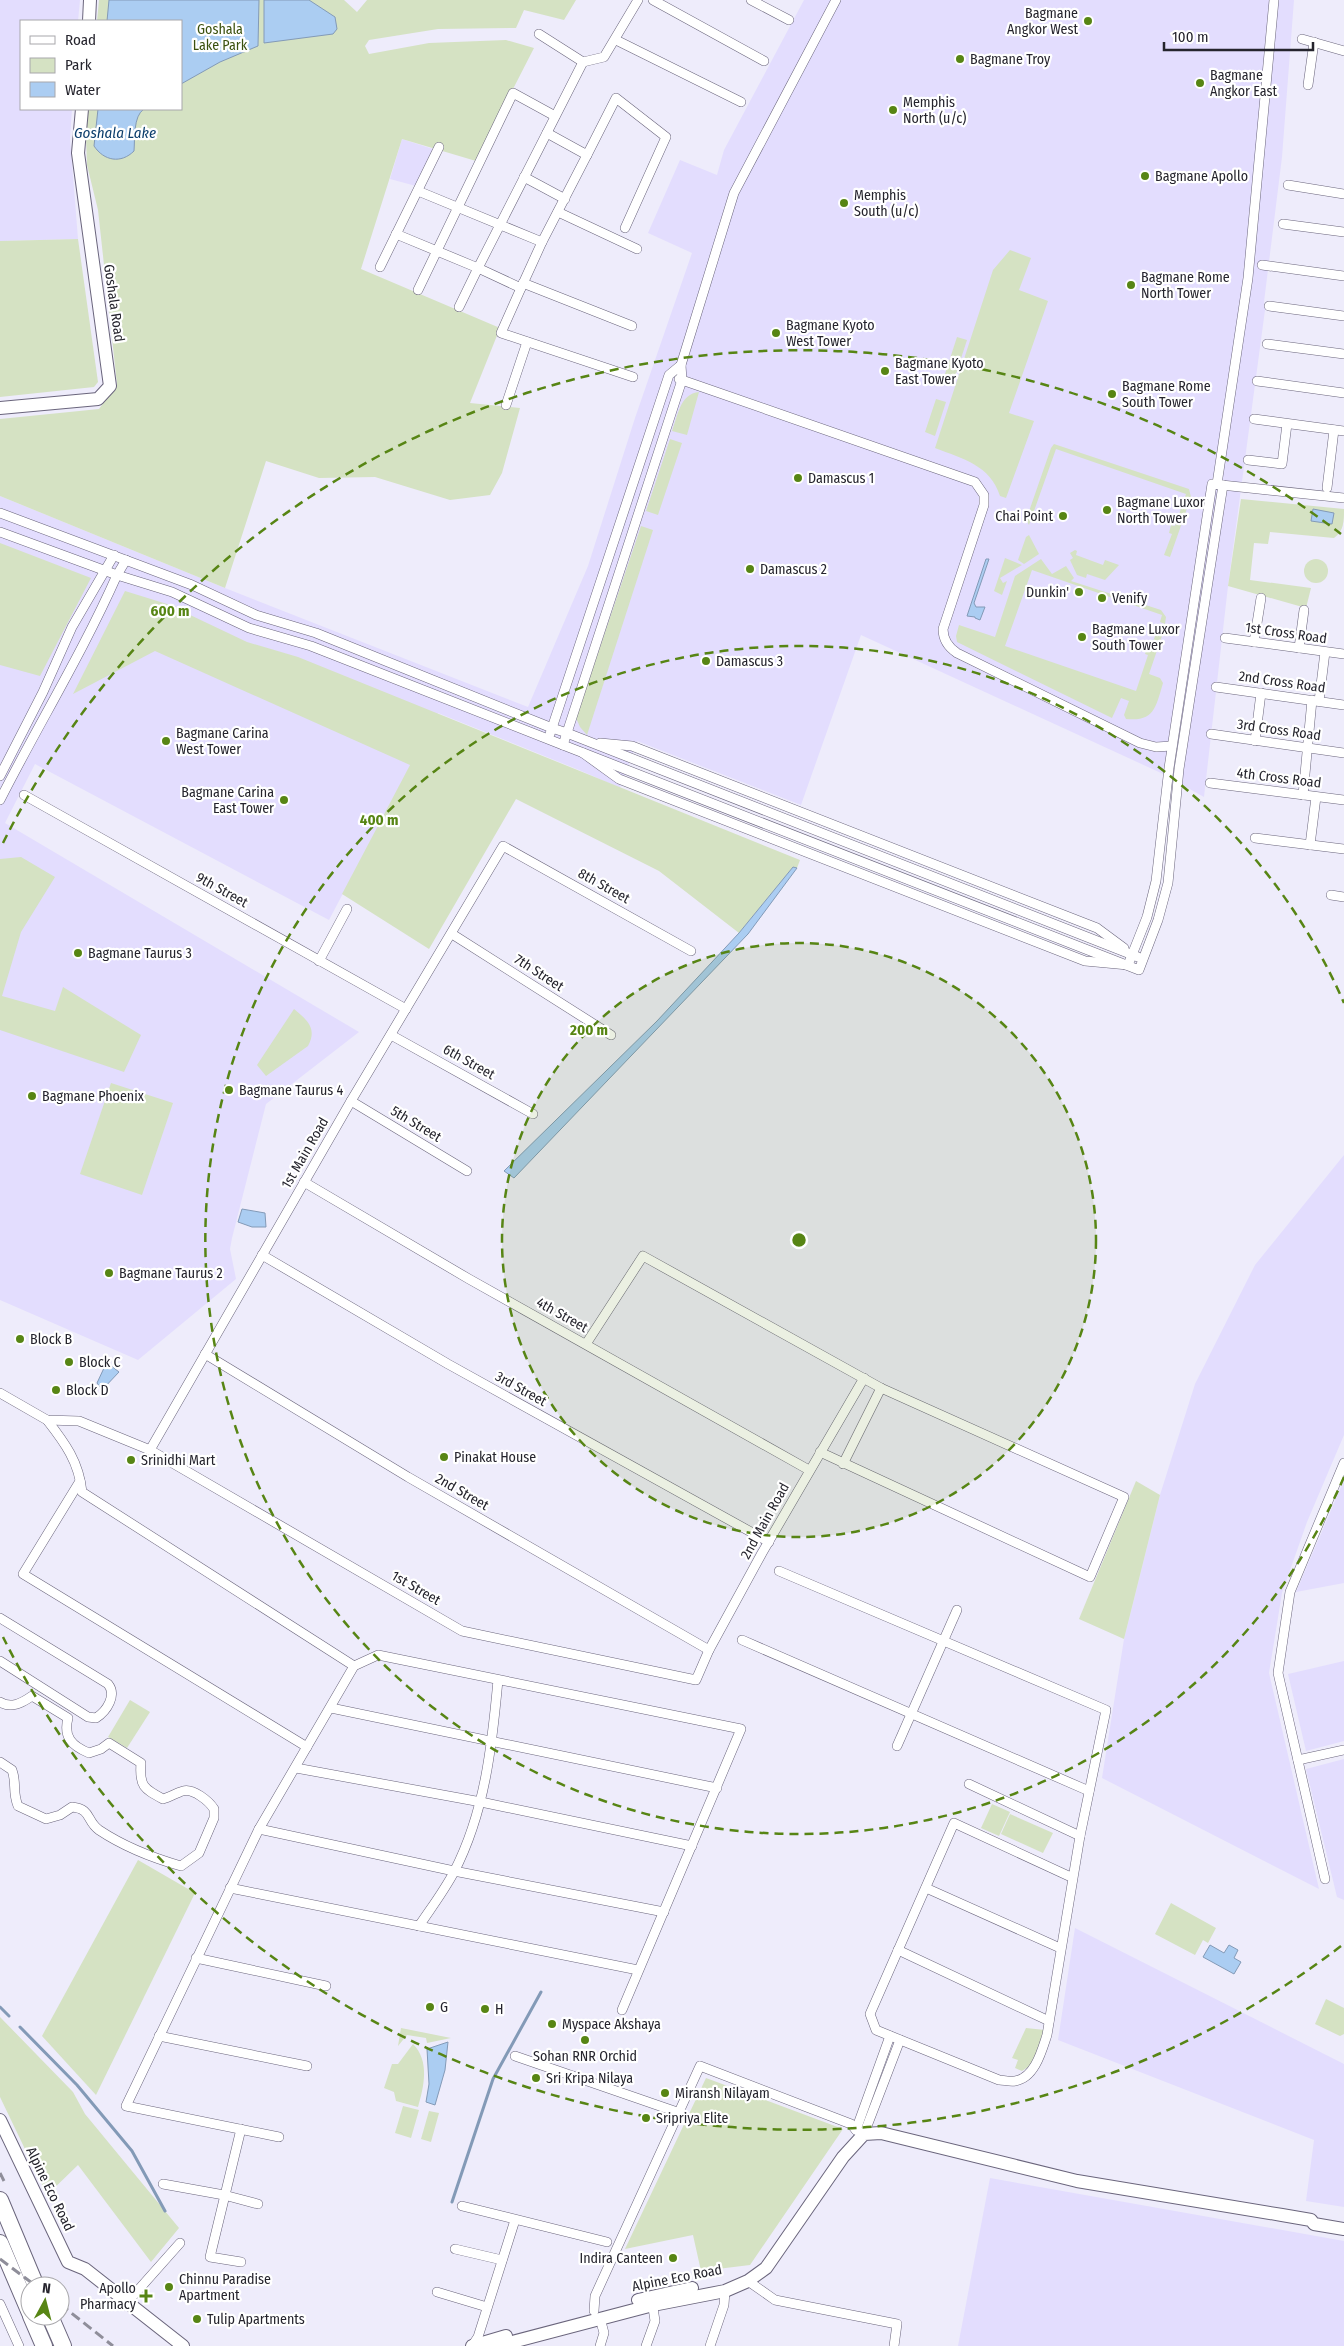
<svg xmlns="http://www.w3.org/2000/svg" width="1344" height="2346" viewBox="0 0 1344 2346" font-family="'Fira Sans Condensed',sans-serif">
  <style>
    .built { fill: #e3ddfe }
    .green { fill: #d5e2c3 }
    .water { fill: #abcdf2; stroke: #839ab7 }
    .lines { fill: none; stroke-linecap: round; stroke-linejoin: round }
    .stream { stroke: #839ab7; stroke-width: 3 }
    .street-casing { stroke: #6a657c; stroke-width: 10 }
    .secondary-casing { stroke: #6a657c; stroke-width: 14 }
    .highway-casing { stroke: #6a657c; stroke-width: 18 }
    .street { stroke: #fff; stroke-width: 9 }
    .secondary { stroke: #fff; stroke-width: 12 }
    .highway { stroke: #fff; stroke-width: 16 }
    .rail { stroke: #8f8e9a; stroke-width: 3; stroke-dasharray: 10 5; stroke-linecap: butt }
    .ring { fill: none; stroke: #578514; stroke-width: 2.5; stroke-dasharray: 9 6 }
    .poi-dot { fill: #578514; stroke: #fff; stroke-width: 2 }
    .labels { text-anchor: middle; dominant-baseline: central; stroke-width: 4.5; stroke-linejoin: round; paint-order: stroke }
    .poi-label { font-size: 14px; fill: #25242d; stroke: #fff; text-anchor: start }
    .park-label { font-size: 14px; fill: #3b510e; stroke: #fff }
    .street-label { font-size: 14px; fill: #25242d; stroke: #fff }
    .water-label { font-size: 15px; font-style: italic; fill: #0c3e6c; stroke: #fff }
    .centre { fill: #578514; stroke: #fff; stroke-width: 2.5 }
    .ring-label { font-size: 15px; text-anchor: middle; font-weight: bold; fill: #578514; stroke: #fff; stroke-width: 4.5; stroke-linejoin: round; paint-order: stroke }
  </style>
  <rect width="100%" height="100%" fill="#eeecfb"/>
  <g class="built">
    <path d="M0,0H80L78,21H21V109H72L70,139L78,239L0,241Z"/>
    <path d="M804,0H1294L1282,157L1264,302L1265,310L1228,586L1204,797L1161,773L861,635L801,805L637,741L620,788L579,770L438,713L329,920L35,764L5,823L359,1032L266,1104L232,1238L230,1249L236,1279L138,1360L0,1300V496L225,588L528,707L588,566L635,418L692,253L648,233L680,160L717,175L724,150Z"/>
    <path d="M402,139L433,149L416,186L390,179Z"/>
    <path d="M1344,1155V1435L1307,1522L1282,1593L1269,1673L1319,1889L1102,1778L1124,1639L1160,1495L1195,1384L1255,1265Z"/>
    <path d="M1344,1480V1583L1296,1592Z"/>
    <path d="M1344,1661V1741L1306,1751L1288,1674Z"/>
    <path d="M1344,1759V1900L1337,1897L1306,1769Z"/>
    <path d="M1075,1928L1344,2064V2207L1306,2201L1314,2140L1058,2040Z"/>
    <path d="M990,2178L1344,2241V2346H958Z"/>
  </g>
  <g class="green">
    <path d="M99,0H344L357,12L367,0H576L564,20L524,10L516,28L438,29L369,40L365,46L369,54L429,43L506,40L534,48L476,161L402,139L361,269L500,328L470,403L520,408L502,473L490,495L450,500L375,477L319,478L266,461L225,588L0,496V419L99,409L117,384L98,210L87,165L86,138L88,109H181V21H97Z"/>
    <path d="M78,239L98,382L94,387L0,397V241Z"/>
    <path d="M1010,250L1031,258L1019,290L1048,301L1009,413L1034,421L1006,498L1000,496C990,465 963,459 935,448L993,270Z"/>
    <path d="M957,337L967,340L954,380L944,377Z"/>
    <path d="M699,392L687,435L672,431C678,415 680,394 699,392Z"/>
    <path d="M936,399L946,402L935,436L925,432Z"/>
    <path d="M670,439L682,443L658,515L646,511Z"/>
    <path d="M1054,444L1189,489L1191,497L1170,557L1164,555L1172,534L1169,533L1171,525L1175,526L1186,494L1056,449L1029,525L1026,520L1051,448Z"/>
    <path d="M1241,499L1344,509C1344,521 1344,531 1334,538L1270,532L1268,544L1254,543L1250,580L1311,588L1306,608L1228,586Z"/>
    <path d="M641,526L653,530L587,735L580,727L576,718Z"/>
    <path d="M1029,535L1039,554L1024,564L1018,560L1026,537Z"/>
    <path d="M0,543L91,578L40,676L0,665Z"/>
    <path d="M1075,550L1077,551L1076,555L1103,565L1105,560L1119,565L1105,580L1087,574L1086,578L1077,575L1070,560L1073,558L1070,553Z"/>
    <path d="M1005,558L1022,565L1000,578L1003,583L1007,581L1002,595L994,591Z"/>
    <circle cx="1316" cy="571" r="12"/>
    <path d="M1041,559L1052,574L1066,566L1074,578L1071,581L1161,610L1166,617L1165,624L1160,622L1162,615L1032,570L1005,646L1136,691L1148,655L1145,654L1148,646L1151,647L1158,628L1164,630L1149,674L1160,678L1163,683C1156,706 1155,722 1126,719L1124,715L1129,701L1121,698L1112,718L957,642L956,636L959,625L995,637L1015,576Z"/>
    <path d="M125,591L167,604L247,642L298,657L800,860L797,868L793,867L739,933L659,871L516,799L429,949L342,894L410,765L155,651L73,694Z"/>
    <path d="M21,857L55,877L21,932L2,996L55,1011L63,987L141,1035L124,1072L0,1030V859Z"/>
    <path d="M294,1009C306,1019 318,1028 308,1046L266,1076L257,1065Z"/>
    <path d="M111,1083L173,1103L142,1195L80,1174Z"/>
    <path d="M1136,1481L1160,1495L1124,1639L1079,1619Z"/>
    <path d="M130,1700L150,1712L127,1748L108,1737Z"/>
    <path d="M992,1804L1010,1812L999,1836L981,1828Z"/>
    <path d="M1010,1814L1053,1833L1043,1853L1001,1834Z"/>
    <path d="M138,1860L195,1893L96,2095L42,2036Z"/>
    <path d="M1171,1903L1216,1928L1208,1943L1203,1940L1195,1955L1155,1934Z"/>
    <path d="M1326,1999L1344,2008V2034L1340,2036L1315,2024Z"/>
    <path d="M0,2017L73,2092L85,2114L179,2228L151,2262L78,2165L47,2195L0,2097Z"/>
    <path d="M401,2028L451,2038L427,2043L426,2038L407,2035L398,2046Z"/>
    <path d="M1026,2028L1045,2030L1034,2063L1022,2071L1015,2068L1018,2060L1012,2058Z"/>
    <path d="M413,2044C430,2061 424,2087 418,2107L396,2101L394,2092L384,2088L392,2064H398Z"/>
    <path d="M706,2078L843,2129L750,2265L701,2271L693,2235L625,2249Z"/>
    <path d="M403,2106L419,2110L411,2138L395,2133Z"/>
    <path d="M429,2111L439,2113L431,2142L421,2139Z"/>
  </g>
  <g class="water">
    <path d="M109,0H259L258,46L220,62L181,84V21H107Z"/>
    <path d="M264,0H309L335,17L337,29L333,34L264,43Z"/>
    <path d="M98,109H144C133,116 135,139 134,151C121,164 104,161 94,146Z"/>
    <path d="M1313,509L1334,513L1332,524L1311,521Z"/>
    <path d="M986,559H989L974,603L976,607H985L980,620L975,618V617L967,616Z"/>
    <path d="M793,867L797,868L748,934L514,1178L504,1171L657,1021L739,933Z"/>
    <path d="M242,1209L265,1213L266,1227H252L238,1222Z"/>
    <path d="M110,1365L119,1372L102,1390L97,1383L104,1368Z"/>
    <path d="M1210,1945L1224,1953L1229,1945L1238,1950L1234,1958L1241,1962L1234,1974L1203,1957Z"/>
    <path d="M448,2042L445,2070L435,2105L426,2102L429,2084L427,2049Z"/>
  </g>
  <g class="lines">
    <g class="stream">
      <path d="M0,2007L9,2016"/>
      <path d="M20,2027L77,2085L132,2151L165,2211"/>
      <path d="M452,2202L493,2079L541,1992"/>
    </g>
    <defs>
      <g id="street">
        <path d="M653,0L764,61"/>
        <path d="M751,0L789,20"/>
        <path d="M539,34L583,62L604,57L638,0"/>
        <path d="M1302,39L1344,51"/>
        <path d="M616,40L741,102"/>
        <path d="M1308,85L1314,42"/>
        <path d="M547,133L587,155L616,98L666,137L625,228"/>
        <path d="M524,177L565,199"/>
        <path d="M1288,185L1344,194"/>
        <path d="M418,191L542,242L521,288L478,268L583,62"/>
        <path d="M558,212L637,249"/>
        <path d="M1283,224L1344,232"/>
        <path d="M396,234L478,268L459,307"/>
        <path d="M542,242L587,155"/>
        <path d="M1262,265L1344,276"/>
        <path d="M380,267L439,147"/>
        <path d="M523,283L632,326"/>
        <path d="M521,288L501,333L633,377"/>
        <path d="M418,290L513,93L555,116"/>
        <path d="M1269,306L1344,316"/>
        <path d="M1267,344L1344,354"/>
        <path d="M679,379L975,482L984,495V505L943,629C943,640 948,647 957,653L1140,743L1156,747L1172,746"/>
        <path d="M1257,381L1344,393"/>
        <path d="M506,405L527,342"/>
        <path d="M1254,419L1344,431"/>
        <path d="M1248,460L1282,464L1287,424"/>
        <path d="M1217,484L1248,278L1274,0"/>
        <path d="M1327,488L1334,430"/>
        <path d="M0,513L192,585L256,615L316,633L552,728L669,375L681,365"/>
        <path d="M0,532L117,575L126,560"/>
        <path d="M1225,638L1344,654"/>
        <path d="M1254,642L1261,598"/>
        <path d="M1299,648L1304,610"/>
        <path d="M1216,687L1344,705"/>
        <path d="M1319,701L1325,652"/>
        <path d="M550,734L552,728L567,733L1138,957"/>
        <path d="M1211,734L1344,753"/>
        <path d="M1255,741L1261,693"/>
        <path d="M600,743L632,746L1097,928L1124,948"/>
        <path d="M563,745L1139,970L1158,920L1168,883L1179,769L1223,485"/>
        <path d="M583,753L619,779L1085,961L1128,965L1147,917L1156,881L1169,768L1212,484L1344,498"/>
        <path d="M0,776L43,692L72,627L114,555"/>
        <path d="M1210,783L1344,800"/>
        <path d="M24,795L406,1009"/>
        <path d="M1303,795L1312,700"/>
        <path d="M0,800C38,725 83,652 117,575L172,592L249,628L311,646L563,745L682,380L681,365L734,193L836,0"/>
        <path d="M1255,838L1344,849"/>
        <path d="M1310,845L1316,797"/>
        <path d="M1331,895L1344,897"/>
        <path d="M452,934L611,1035"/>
        <path d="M319,961L347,909"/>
        <path d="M391,1035L533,1114"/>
        <path d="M351,1101L467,1171"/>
        <path d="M304,1182L469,1279L809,1470"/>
        <path d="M262,1255L448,1364L769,1542"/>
        <path d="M586,1344L643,1256L881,1388L1124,1497L1090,1577L820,1452"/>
        <path d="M205,1354L408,1477L709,1650"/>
        <path d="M0,1393L47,1420L79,1421L150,1450L462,1631L696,1680L709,1650L762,1553L864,1378"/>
        <path d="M47,1420C65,1443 79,1462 82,1492L354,1666"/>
        <path d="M150,1450L351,1101L503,846L691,951"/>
        <path d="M843,1464L881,1388"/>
        <path d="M80,1481L23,1574L307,1747"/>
        <path d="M779,1571L1106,1710L1080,1836L1047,2035C1042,2050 1035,2078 1015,2081C1010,2082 1004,2080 999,2080L876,2030L870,2014L954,1823L1073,1878"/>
        <path d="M0,1618L108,1684C117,1695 107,1711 96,1718L88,1717L0,1661"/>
        <path d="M742,1640L1089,1791"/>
        <path d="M0,1702C11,1709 22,1703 32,1696L68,1718C63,1737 72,1746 89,1753L101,1749L109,1743L141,1763C139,1786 144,1789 163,1799C170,1797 176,1793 183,1791C193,1788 209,1801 214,1809V1818L199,1853L181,1866C153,1858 123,1846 99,1830C86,1821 92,1809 72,1807L60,1815L46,1819L18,1806C12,1791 17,1784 12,1770L0,1762"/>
        <path d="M331,1708L717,1788"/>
        <path d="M897,1746L957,1610"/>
        <path d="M1298,1760L1344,1750"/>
        <path d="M296,1768L481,1802L692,1846"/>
        <path d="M969,1784L1080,1836"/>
        <path d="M259,1829L454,1871L664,1912"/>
        <path d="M1325,1879L1278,1673L1290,1592L1344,1463"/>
        <path d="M230,1888L638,1970"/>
        <path d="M926,1888L1060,1948"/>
        <path d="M419,1926C431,1908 444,1891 454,1872C485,1812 492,1746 498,1680"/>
        <path d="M898,1950L1049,2021"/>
        <path d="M196,1958L326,1986"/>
        <path d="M159,2036L307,2066"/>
        <path d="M515,2056L680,2113"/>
        <path d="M241,2129L210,2257L241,2262"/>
        <path d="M856,2130L890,2036"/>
        <path d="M279,2137L126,2106L259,1829L354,1666L378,1655L741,1729L622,2010"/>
        <path d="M163,2184L224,2195L258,2204"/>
        <path d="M462,2206L607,2242"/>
        <path d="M455,2249L502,2260"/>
        <path d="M748,2281L775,2300L897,2324L894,2346"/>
        <path d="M437,2292L487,2307"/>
        <path d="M0,2304L19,2346"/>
        <path d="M124,2306L180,2243"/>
        <path d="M594,2311L595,2296L700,2066L851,2124L856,2130L864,2134L900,2040"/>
        <path d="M472,2346L478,2337L515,2220"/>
        <path d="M600,2346L604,2333L600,2318"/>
        <path d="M646,2346L655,2321L652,2301"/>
        <path d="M710,2346L724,2305L725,2291"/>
      </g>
      <g id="secondary">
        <path d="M89,21L90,0"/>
        <path d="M0,408L98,399L110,386L78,153L82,109"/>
        <path d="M0,2120L68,2262L85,2269L183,2346"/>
        <path d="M638,2300L692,2288"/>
        <path d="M472,2346L506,2336"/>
        <path d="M497,2346L653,2305L725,2291L748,2281L766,2268L843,2157L864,2134L881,2133L1077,2181L1282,2215L1311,2220L1314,2224L1344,2229"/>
      </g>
      <g id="highway">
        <path d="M0,2200L36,2286"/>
        <path d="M0,2243L30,2313"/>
        <path d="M31,2316L44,2346"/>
        <path d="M50,2316L63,2346"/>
      </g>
    </defs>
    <use href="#street" class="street-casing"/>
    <use href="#secondary" class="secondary-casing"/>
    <use href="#highway" class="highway-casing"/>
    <use href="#street" class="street"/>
    <use href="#secondary" class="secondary"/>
    <use href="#highway" class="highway"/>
    <g class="rail">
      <path d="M0,2173L4,2181"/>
      <path d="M0,2259L36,2286"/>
      <path d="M60,2304L113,2346"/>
    </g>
  </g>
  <circle cx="799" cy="1240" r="297" fill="#578514" fill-opacity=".12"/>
  <g class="ring">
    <circle cx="799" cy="1240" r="297"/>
    <path d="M1344 1477A594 594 0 1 1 1344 1003"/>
    <path d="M1341 1946A890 890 0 0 1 3 1637M3 843A890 890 0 0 1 1341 534"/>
  </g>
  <g class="poi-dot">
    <circle cx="1088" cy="21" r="5"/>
    <circle cx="960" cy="59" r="5"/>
    <circle cx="1200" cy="83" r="5"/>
    <circle cx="893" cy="110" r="5"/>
    <circle cx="1145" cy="176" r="5"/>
    <circle cx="844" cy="203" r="5"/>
    <circle cx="1131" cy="285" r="5"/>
    <circle cx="776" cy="333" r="5"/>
    <circle cx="885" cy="371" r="5"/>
    <circle cx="1112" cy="394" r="5"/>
    <circle cx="798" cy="478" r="5"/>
    <circle cx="1107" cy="510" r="5"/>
    <circle cx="1063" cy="516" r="5"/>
    <circle cx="750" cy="569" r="5"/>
    <circle cx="1079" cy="592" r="5"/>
    <circle cx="1102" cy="598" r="5"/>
    <circle cx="1082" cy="637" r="5"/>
    <circle cx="706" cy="661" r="5"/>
    <circle cx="166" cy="741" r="5"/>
    <circle cx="284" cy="800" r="5"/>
    <circle cx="78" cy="953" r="5"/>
    <circle cx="229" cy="1090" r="5"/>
    <circle cx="32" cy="1096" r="5"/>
    <circle cx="109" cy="1273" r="5"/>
    <circle cx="20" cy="1339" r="5"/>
    <circle cx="69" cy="1362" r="5"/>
    <circle cx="56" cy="1390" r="5"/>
    <circle cx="444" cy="1457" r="5"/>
    <circle cx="131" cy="1460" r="5"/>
    <circle cx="430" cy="2007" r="5"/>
    <circle cx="485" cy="2009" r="5"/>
    <circle cx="552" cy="2024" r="5"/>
    <circle cx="585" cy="2040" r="5"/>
    <circle cx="536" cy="2078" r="5"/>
    <circle cx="665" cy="2093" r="5"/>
    <circle cx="646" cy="2118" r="5"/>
    <circle cx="673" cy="2258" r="5"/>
    <circle cx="169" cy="2287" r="5"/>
    <path d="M143.5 2288.5h5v5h5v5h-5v5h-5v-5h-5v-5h5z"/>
    <circle cx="197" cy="2319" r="5"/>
  </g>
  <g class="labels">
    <g class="poi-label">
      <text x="1078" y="13" text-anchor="end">Bagmane<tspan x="1078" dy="16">Angkor West</tspan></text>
      <text x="970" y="59">Bagmane Troy</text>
      <text x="1210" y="75">Bagmane<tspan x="1210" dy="16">Angkor East</tspan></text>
      <text x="903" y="102">Memphis<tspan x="903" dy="16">North (u/c)</tspan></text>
      <text x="1155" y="176">Bagmane Apollo</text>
      <text x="854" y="195">Memphis<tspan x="854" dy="16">South (u/c)</tspan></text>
      <text x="1141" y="277">Bagmane Rome<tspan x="1141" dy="16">North Tower</tspan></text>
      <text x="786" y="325">Bagmane Kyoto<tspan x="786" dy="16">West Tower</tspan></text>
      <text x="895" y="363">Bagmane Kyoto<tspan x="895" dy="16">East Tower</tspan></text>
      <text x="1122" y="386">Bagmane Rome<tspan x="1122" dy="16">South Tower</tspan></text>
      <text x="808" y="478">Damascus 1</text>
      <text x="1117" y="502">Bagmane Luxor<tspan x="1117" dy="16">North Tower</tspan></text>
      <text x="1053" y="516" text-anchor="end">Chai Point</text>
      <text x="760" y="569">Damascus 2</text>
      <text x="1069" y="592" text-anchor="end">Dunkin'</text>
      <text x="1112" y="598">Venify</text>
      <text x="1092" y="629">Bagmane Luxor<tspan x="1092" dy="16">South Tower</tspan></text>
      <text x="716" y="661">Damascus 3</text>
      <text x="176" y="733">Bagmane Carina<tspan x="176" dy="16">West Tower</tspan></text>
      <text x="274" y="792" text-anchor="end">Bagmane Carina<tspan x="274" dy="16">East Tower</tspan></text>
      <text x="88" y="953">Bagmane Taurus 3</text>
      <text x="239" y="1090">Bagmane Taurus 4</text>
      <text x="42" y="1096">Bagmane Phoenix</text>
      <text x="119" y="1273">Bagmane Taurus 2</text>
      <text x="30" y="1339">Block B</text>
      <text x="79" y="1362">Block C</text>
      <text x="66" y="1390">Block D</text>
      <text x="454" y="1457">Pinakat House</text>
      <text x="141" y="1460">Srinidhi Mart</text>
      <text x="440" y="2007">G</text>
      <text x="495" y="2009">H</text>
      <text x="562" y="2024">Myspace Akshaya</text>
      <text x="585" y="2056" text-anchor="middle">Sohan RNR Orchid</text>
      <text x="546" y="2078">Sri Kripa Nilaya</text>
      <text x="675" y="2093">Miransh Nilayam</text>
      <text x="656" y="2118">Sripriya Elite</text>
      <text x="663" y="2258" text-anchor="end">Indira Canteen</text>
      <text x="179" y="2279">Chinnu Paradise<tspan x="179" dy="16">Apartment</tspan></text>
      <text x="136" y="2288" text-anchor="end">Apollo<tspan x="136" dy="16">Pharmacy</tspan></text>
      <text x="207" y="2319">Tulip Apartments</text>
    </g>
    <g class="park-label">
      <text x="220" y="29">Goshala<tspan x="220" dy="16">Lake Park</tspan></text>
    </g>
    <g class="street-label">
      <text transform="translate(114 303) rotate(82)">Goshala Road</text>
      <text transform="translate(1286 633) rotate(8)">1st Cross Road</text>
      <text transform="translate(1282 682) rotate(8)">2nd Cross Road</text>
      <text transform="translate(1279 730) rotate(8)">3rd Cross Road</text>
      <text transform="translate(1279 778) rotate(7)">4th Cross Road</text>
      <text transform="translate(604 886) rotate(29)">8th Street</text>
      <text transform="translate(222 890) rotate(29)">9th Street</text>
      <text transform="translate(539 973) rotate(33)">7th Street</text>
      <text transform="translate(469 1062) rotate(29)">6th Street</text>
      <text transform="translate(416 1124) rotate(31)">5th Street</text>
      <text transform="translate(305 1153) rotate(-60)">1st Main Road</text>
      <text transform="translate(562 1315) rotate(29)">4th Street</text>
      <text transform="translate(521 1389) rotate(29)">3rd Street</text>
      <text transform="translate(462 1492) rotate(30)">2nd Street</text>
      <text transform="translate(765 1521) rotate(-61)">2nd Main Road</text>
      <text transform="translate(416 1588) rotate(30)">1st Street</text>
      <text transform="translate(50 2189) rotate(64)">Alpine Eco Road</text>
      <text transform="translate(677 2278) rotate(-11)">Alpine Eco Road</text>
    </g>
    <g class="water-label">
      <text x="115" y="133">Goshala Lake</text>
    </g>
  </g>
  <circle cx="799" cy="1240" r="8" class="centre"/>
  <g class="ring-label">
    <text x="170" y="616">600 m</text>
    <text x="379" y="825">400 m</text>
    <text x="589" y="1035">200 m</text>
  </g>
  <rect x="20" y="20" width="162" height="90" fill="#ffffff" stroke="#a8a7ab"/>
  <rect x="30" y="36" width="25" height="8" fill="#ffffff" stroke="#a8a7ab"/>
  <text x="65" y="45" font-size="15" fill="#25242d">Road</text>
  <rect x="30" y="58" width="25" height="15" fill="#d5e2c3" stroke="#a8a7ab"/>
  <text x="65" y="70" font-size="15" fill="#25242d">Park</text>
  <rect x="30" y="82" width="25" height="15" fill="#abcdf2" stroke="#a8a7ab"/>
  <text x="65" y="95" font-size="15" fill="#25242d">Water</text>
  <g transform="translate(45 2301) rotate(7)"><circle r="24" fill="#ffffff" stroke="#a8a7ab"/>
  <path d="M0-4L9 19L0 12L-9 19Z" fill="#578514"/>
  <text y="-8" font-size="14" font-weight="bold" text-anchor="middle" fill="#25242d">N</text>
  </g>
  <path d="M1164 42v8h149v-8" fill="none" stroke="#25242d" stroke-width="2.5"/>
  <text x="1172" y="42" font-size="15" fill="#25242d" stroke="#ffffff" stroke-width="4" paint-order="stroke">100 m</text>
</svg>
